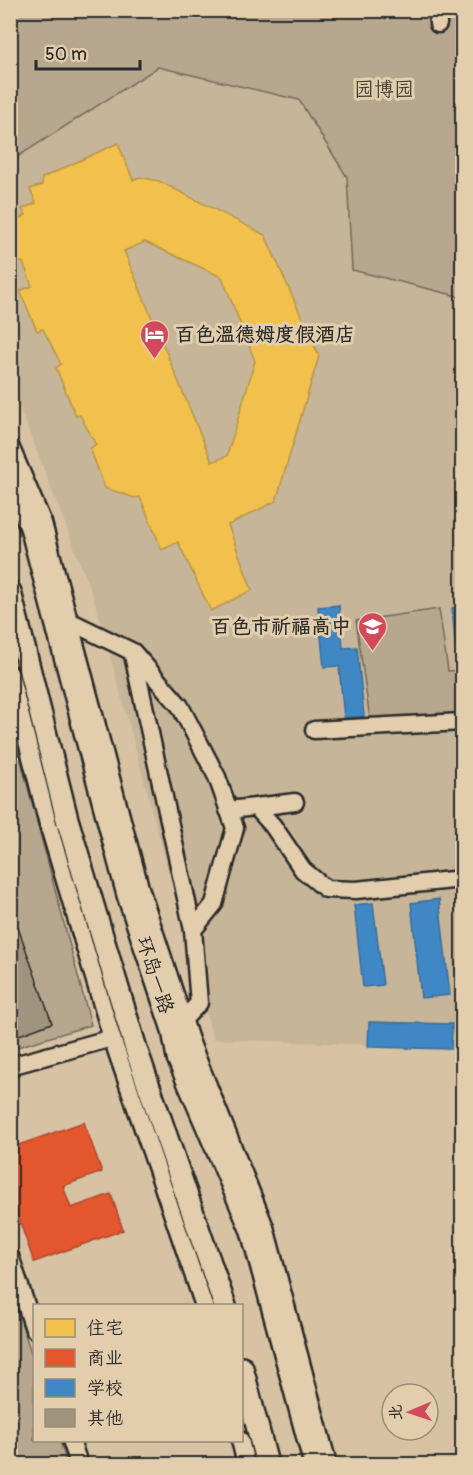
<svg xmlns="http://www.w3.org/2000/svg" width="473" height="1475" viewBox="0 0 473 1475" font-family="Pangolin,'LXGW WenKai TC',sans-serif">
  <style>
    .built { fill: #c7b599 }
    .green { fill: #b7a78e; stroke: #71695c; stroke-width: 1.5 }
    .homes { fill: #f2c14e; stroke: #b69444; stroke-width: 1.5; fill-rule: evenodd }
    .shops { fill: #e4572e; stroke: #ac4a2d; stroke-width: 1.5 }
    .schools { fill: #3f88c5; stroke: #396c97; stroke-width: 1.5 }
    .building { fill: #a1947f; stroke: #2b2b2b; stroke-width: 1.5 }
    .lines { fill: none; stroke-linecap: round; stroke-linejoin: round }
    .minor-casing { stroke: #2b2b2b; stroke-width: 21 }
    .major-casing { stroke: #2b2b2b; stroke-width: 26 }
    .minor { stroke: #e2cdac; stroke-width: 16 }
    .major { stroke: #e2cdac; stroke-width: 21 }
    .labels { text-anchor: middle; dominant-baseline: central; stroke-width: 6; stroke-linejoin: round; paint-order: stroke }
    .park-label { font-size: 20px; fill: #403e3a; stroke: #e2cdac }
    .poi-label { font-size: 20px; font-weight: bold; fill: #2b2b2b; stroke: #e2cdac; text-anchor: start }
    .street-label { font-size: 20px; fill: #2b2b2b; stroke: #e2cdac }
  </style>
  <rect width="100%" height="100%" fill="#d7c3a4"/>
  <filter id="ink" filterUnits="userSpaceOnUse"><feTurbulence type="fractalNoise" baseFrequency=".0167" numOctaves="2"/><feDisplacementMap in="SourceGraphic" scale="12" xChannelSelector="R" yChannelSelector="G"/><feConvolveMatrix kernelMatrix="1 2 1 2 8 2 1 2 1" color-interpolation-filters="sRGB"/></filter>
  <g filter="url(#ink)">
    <path class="built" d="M158,66L300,100L347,177L353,270L457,296L462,303V1048L213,1039L130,728L94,599L11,385V161Z"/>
    <g class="green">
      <path d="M11,11H462V303L457,296L352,270L347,177L299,100L158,67L11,161Z"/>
      <path d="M439,609L448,671L462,670V714L371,727L356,621Z"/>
      <path d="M10,720L91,1025L11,1049H10Z"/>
      <path d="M10,1287L34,1362V1440L60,1441L67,1464H11Z"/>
    </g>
    <path class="homes" d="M118,143L133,180L139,177L159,181L265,235L319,356L276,501L228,525L252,590L211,611L178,542L162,550L140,497L135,498L105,488L90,448L96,445L80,415L76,416L56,368L61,364L43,329L37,331L20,291L32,286L23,262L18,263L10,244V224L26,215L22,209L36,203L30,189L42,185V178ZM145,242L222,277L255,361L227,456L212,462L124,251Z"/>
    <path class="shops" d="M84,1122L102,1172L63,1186L71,1208L111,1194L123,1230L34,1262L10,1194V1148Z"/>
    <g class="schools">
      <path d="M339,605L343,648L357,647L364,716L344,718L339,666L324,667L318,607Z"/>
      <path d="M462,607V649L456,650L452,608Z"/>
      <path d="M439,899L450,995L421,998L411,903Z"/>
      <path d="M373,903L383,985L363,987L354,905Z"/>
      <path d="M369,1022L452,1024L451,1049L368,1047Z"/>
    </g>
    <path class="building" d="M10,905L52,1023L14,1037L10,1027Z"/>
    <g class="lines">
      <defs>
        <g id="minor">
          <path d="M438,10V24"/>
          <path d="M10,446L43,523L141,891L191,1043L265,1227L328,1464"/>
          <path d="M63,618L133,652L180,706L217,777L235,828L214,904L193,930L199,1003L178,1025"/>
          <path d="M133,655L193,930"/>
          <path d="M10,674L48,824L112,1038L204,1306"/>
          <path d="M314,730L462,722"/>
          <path d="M256,807L295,802"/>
          <path d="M228,810L256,807L273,826L303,870L326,889L356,890L462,879"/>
          <path d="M10,1070L14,1065L112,1038"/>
          <path d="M10,1256L34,1329"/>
          <path d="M71,1440L79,1464"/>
          <path d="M240,1440L246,1464"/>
        </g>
        <g id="major">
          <path d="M10,480L31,527L128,895L173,1030L178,1058L252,1231L315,1464"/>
          <path d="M10,592L67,819L136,1049L225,1306"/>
          <path d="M242,1368L267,1464"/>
        </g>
      </defs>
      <use href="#minor" class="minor-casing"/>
      <use href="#major" class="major-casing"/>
      <use href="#minor" class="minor"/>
      <use href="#major" class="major"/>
    </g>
  </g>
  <defs>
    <symbol id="hotel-pin" viewBox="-11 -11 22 30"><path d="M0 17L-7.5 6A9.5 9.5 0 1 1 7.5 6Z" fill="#d1495b" stroke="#e2cdac"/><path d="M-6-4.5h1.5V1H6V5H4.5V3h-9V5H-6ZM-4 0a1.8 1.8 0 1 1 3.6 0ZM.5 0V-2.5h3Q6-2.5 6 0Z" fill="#fff"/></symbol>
    <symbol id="school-pin" viewBox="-11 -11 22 30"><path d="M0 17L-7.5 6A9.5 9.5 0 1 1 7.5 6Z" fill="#d1495b" stroke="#e2cdac"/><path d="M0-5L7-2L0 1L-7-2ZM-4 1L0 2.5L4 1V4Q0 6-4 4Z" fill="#fff"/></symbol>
  </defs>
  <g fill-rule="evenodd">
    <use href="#hotel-pin" x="138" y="318" width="33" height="45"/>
    <use href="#school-pin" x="356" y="610" width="33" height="45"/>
  </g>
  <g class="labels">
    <g class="park-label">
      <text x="384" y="89">园博园</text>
    </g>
    <g class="poi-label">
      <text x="175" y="334">百色温德姆度假酒店</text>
      <text x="351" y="626" text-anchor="end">百色市祈福高中</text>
    </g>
    <g class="street-label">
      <text transform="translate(155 975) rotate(72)">环岛一路</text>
    </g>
  </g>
  <rect width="473" height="1475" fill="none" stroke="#e2cdac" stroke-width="36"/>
  <rect x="18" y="18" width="437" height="1439" fill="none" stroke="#2b2b2b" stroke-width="2" filter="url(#ink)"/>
  <rect x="33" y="1304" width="210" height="138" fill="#e2cdac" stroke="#998c78" stroke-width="1.5"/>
  <rect x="45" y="1319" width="30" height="18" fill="#f2c14e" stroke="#998c78" stroke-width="1.5"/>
  <text x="87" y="1334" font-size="18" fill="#2b2b2b">住宅</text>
  <rect x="45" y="1349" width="30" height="18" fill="#e4572e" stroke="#998c78" stroke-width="1.5"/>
  <text x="87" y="1364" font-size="18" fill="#2b2b2b">商业</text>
  <rect x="45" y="1379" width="30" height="18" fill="#3f88c5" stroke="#998c78" stroke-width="1.5"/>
  <text x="87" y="1394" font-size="18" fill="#2b2b2b">学校</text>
  <rect x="45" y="1409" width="30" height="18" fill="#a1947f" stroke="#998c78" stroke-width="1.5"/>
  <text x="87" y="1424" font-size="18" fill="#2b2b2b">其他</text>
  <g transform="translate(410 1412) rotate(268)"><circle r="28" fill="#e2cdac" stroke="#998c78" stroke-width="1.5"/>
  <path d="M0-4.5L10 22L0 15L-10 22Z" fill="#d1495b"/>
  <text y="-9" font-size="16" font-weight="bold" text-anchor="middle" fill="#2b2b2b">北</text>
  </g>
  <path d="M36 60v9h104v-9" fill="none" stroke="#2b2b2b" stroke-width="3"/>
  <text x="45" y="60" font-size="18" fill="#2b2b2b" stroke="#e2cdac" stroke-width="4.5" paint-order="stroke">50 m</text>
</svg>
